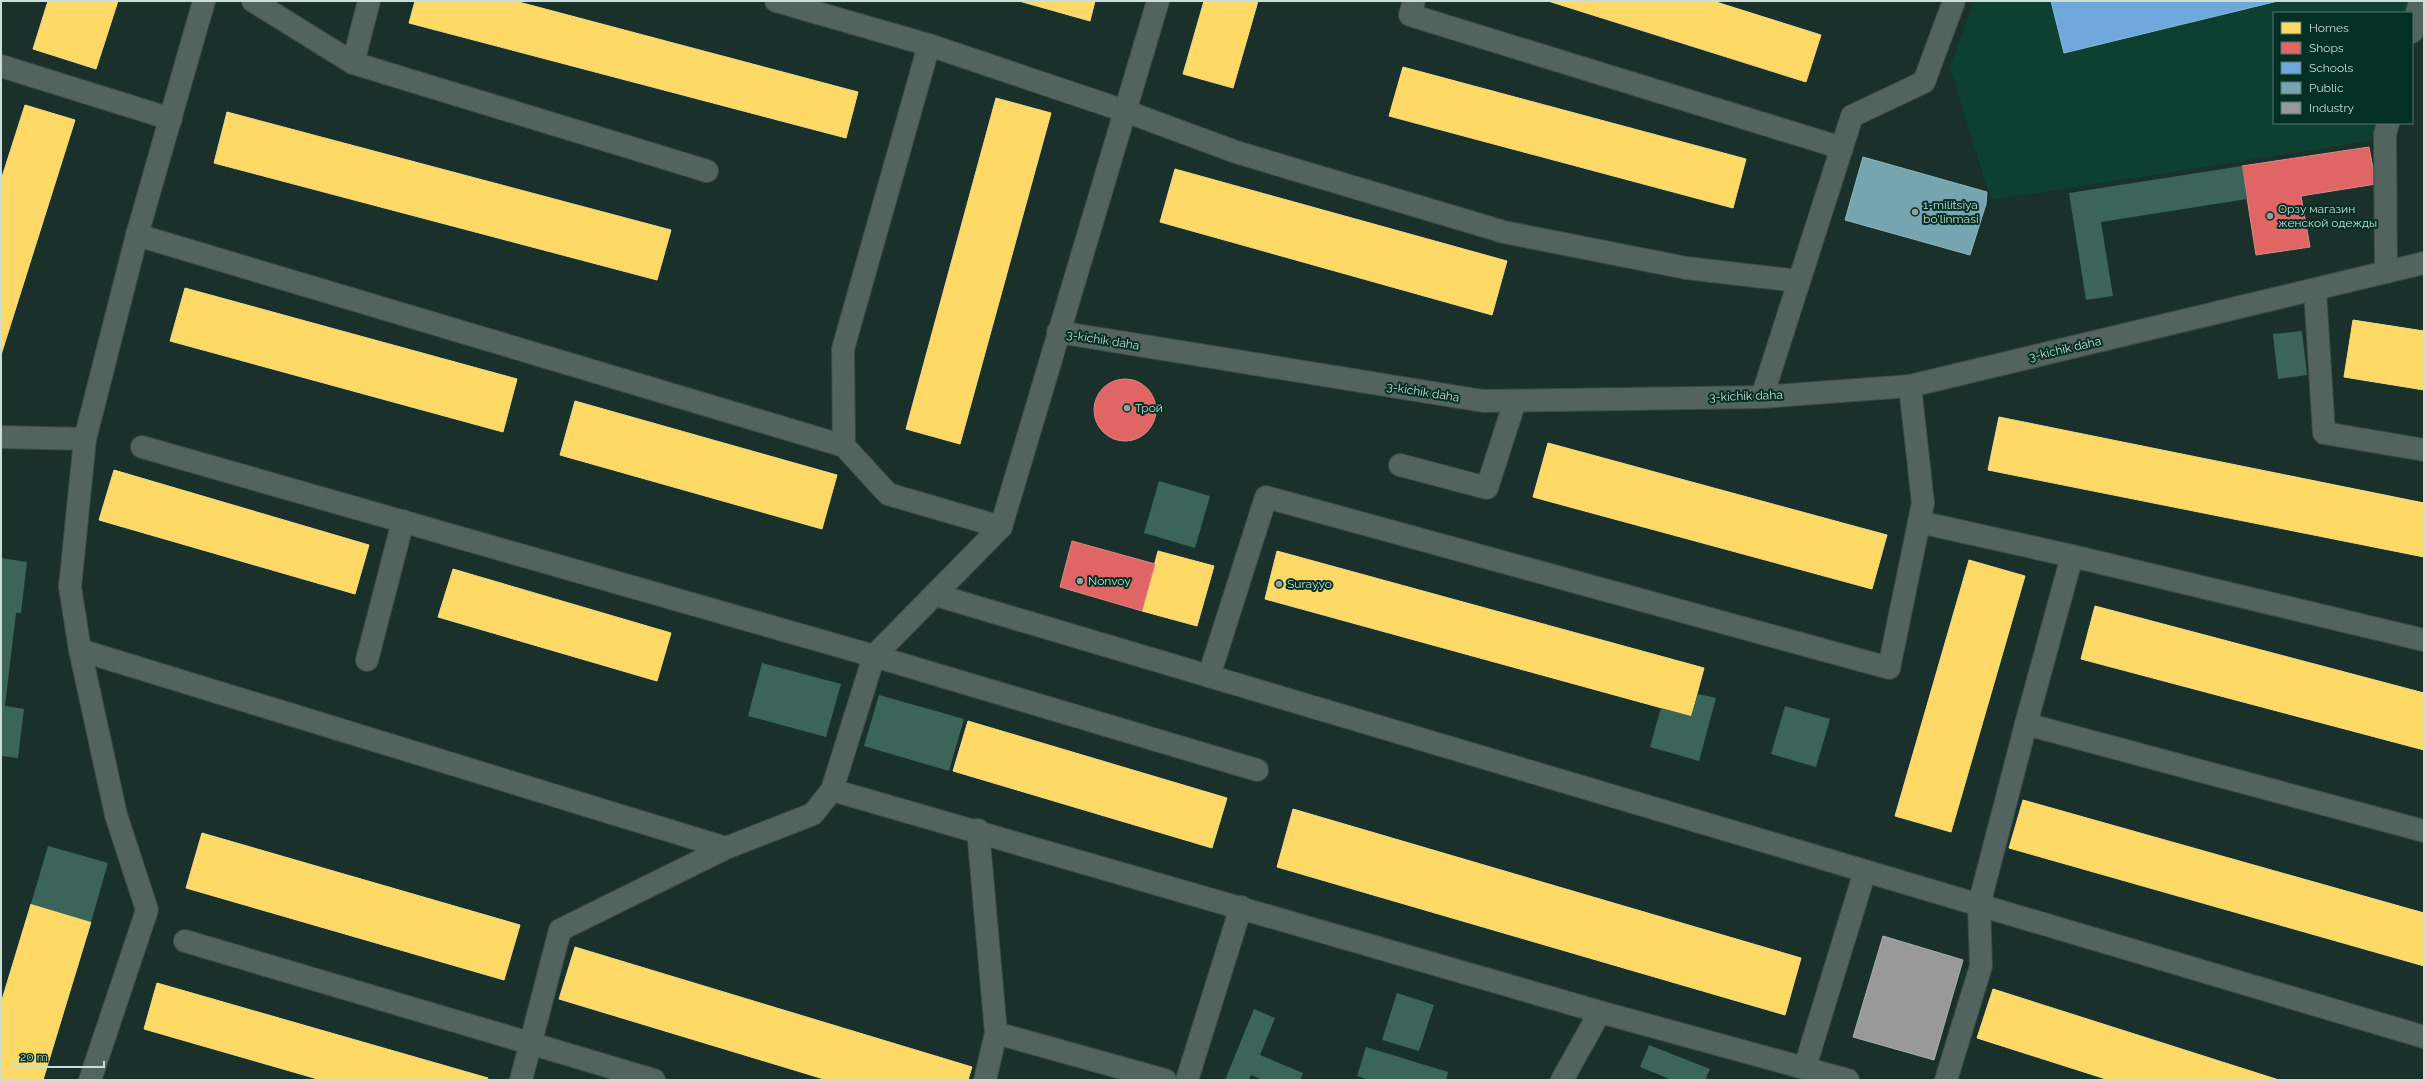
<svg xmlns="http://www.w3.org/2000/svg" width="2425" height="1081" viewBox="0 0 2425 1081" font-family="Raleway,sans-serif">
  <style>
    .built { fill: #0e4032 }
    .homes { fill: #ffd966; stroke: #efdb88 }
    .shops { fill: #e06666; stroke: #d98a88 }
    .schools { fill: #6fa8dc; stroke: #8ab8da }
    .public { fill: #76a5af; stroke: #8fb6bb }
    .industry { fill: #999; stroke: #a8aeac }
    .building { fill: #3c655a }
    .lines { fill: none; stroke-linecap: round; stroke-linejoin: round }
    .minor-casing { stroke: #3a4b46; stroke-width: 24 }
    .minor { stroke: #53635d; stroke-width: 22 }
    .poi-dot { fill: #8ca29a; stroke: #042f24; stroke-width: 1.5 }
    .labels { text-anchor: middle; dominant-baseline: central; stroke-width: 4; stroke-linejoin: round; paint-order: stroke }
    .poi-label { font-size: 12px; fill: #cadfd7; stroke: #042f24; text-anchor: start }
    .street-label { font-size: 12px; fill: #cadfd7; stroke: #042f24 }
  </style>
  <rect width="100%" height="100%" fill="#1a302a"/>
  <path class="built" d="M1974,1H2424V10L2412,55V13H2274V123H2394L2390,138L1991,200L1950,67Z"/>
  <g class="homes">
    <path d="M48,1H118L96,69L33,49Z"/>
    <path d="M415,1H515L858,92L846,138L409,23Z"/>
    <path d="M1019,1H1095L1090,21Z"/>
    <path d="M1204,1H1258L1233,88L1183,74Z"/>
    <path d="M1548,1H1713L1821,35L1806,82Z"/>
    <path d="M1403,67L1746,159L1733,208L1389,116Z"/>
    <path d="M996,98L1051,113L960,444L906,429Z"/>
    <path d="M25,105L75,120L1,355V180Z"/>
    <path d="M227,112L671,230L657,280L214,163Z"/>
    <path d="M1175,169L1507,261L1492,315L1160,222Z"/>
    <path d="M185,288L517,379L503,432L170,341Z"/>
    <path d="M2353,320L2424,331V390L2344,377Z"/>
    <path d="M575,401L837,475L822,529L560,455Z"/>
    <path d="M1999,417L2424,503V557L1988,470Z"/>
    <path d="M1548,443L1887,535L1872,589L1533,497Z"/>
    <path d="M114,470L369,545L355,594L99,520Z"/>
    <path d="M1158,551L1214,566L1197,626L1142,611Z"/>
    <path d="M1277,551L1704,668L1691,716L1265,599Z"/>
    <path d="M1969,560L2025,576L1951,832L1895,816Z"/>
    <path d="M453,569L671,633L657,681L438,617Z"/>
    <path d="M2095,606L2424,693V750L2081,659Z"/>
    <path d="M968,721L1227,798L1212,848L953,771Z"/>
    <path d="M2023,800L2424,913V966L2009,848Z"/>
    <path d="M1293,809L1801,958L1785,1015L1277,867Z"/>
    <path d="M202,833L520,925L504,980L186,888Z"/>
    <path d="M31,904L91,922L43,1080H1V1003Z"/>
    <path d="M575,947L972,1067L968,1080H827L559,999Z"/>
    <path d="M157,983L488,1078L487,1080H321L144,1029Z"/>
    <path d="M1993,989L2279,1080H2109L1977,1038Z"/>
  </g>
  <g class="shops">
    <path d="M2369,147L2376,184L2301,196L2310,247L2256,255L2242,166Z"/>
    <circle cx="1125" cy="410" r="31"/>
    <path d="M1072,541L1155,564L1142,611L1060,587Z"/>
  </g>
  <path class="schools" d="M2051,1H2278L2064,53Z"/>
  <path class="public" d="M1863,157L1987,192L1986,204L1970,255L1845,220Z"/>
  <path class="industry" d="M1883,936L1963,960L1934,1060L1853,1037Z"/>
  <g class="building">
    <path d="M2242,166L2247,199L2101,222L2113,296L2086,300L2069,193Z"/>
    <path d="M2302,331L2307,375L2278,379L2273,334Z"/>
    <path d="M1159,481L1210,496L1195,548L1144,533Z"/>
    <path d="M1,558L27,562L21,613H16L5,706L24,709L18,758L1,756Z"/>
    <path d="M762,663L841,684L826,737L748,716Z"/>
    <path d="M1698,694L1716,698L1699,761L1650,747L1661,708L1691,716Z"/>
    <path d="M879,695L964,719L949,771L864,746Z"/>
    <path d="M1785,706L1830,719L1816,767L1771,754Z"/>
    <path d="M48,846L108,863L91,922L31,904Z"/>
    <path d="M1397,993L1434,1005L1419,1051L1382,1040Z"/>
    <path d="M1254,1009L1275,1018L1260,1055L1303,1073L1300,1080H1263L1251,1075L1249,1080H1225Z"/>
    <path d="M1649,1045L1710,1069L1705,1080H1672L1640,1067Z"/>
    <path d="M1366,1047L1448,1072L1446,1080H1369L1357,1076Z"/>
  </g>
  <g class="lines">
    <defs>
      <g id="minor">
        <path d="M253,1L353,63L707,171"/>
        <path d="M776,1L929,45L843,349L844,446"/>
        <path d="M1414,1L1410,15L1842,148"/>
        <path d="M2412,32L2420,1"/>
        <path d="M929,45L1125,111L1236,152L1504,232L1686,268L1799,281"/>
        <path d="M353,63L369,1"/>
        <path d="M1,66L171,119"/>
        <path d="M137,235L844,446L888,494L1001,527"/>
        <path d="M2386,272L2385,134L2388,123"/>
        <path d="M2315,290L2324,433L2424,450"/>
        <path d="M1058,332L1483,401L1762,397L1910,386L2424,263"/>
        <path d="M1762,397L1852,116L1924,82L1954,1"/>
        <path d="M1,437L85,439L137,235L204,1"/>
        <path d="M85,439L70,587L80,650L726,848"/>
        <path d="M142,447L874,656L1001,527L1158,1"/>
        <path d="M1400,465L1487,488L1515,401"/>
        <path d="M1919,522L2072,556L2424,640"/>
        <path d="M2072,556L2026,724L2424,831"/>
        <path d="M936,595L2424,1037"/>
        <path d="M80,650L116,815L147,910L90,1080"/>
        <path d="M367,660L403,521"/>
        <path d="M1209,676L1266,497L1889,668L1923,503L1910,386"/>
        <path d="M832,790L1600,1012L1848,1080"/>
        <path d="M978,830L996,1033L985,1080"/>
        <path d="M185,941L654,1080"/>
        <path d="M996,1033L1165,1080"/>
        <path d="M1805,1067L1865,871"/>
        <path d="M521,1080L560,930L726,848L813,814L832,790L874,656L1257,770"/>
        <path d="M1187,1080L1241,907"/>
        <path d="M1562,1080L1600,1012"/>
        <path d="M1946,1080L1981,966L1979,905L2026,724"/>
      </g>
    </defs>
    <use href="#minor" class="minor-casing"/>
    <use href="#minor" class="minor"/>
  </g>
  <g class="poi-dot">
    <circle cx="1915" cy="212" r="4"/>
    <circle cx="2270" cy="216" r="4"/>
    <circle cx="1127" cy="408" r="4"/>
    <circle cx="1080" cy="581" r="4"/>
    <circle cx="1279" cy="584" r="4"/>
  </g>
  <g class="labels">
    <g class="poi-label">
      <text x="1923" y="205">1-militsiya<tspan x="1923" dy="14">bo'linmasi</tspan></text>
      <text x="2278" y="209">Орзу магазин<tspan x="2278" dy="14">женской одежды</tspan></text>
      <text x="1135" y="408">Трой</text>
      <text x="1088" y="581">Nonvoy</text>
      <text x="1287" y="584">Surayyo</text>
    </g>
    <g class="street-label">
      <text transform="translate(1103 340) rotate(9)">3-kichik daha</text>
      <text transform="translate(2065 349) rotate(-13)">3-kichik daha</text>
      <text transform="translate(1423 392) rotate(9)">3-kichik daha</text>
      <text transform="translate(1746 396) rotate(-2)">3-kichik daha</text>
    </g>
  </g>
  <rect width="2425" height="1081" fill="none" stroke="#cadfd7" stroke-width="4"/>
  <rect x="2273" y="12" width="140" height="112" fill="#042f24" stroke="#53756c"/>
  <rect x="2281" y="22" width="20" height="12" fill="#ffd966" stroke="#53756c"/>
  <text x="2309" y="32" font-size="12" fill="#cadfd7">Homes</text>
  <rect x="2281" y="42" width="20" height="12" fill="#e06666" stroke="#53756c"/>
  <text x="2309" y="52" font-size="12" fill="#cadfd7">Shops</text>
  <rect x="2281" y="62" width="20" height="12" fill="#6fa8dc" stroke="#53756c"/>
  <text x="2309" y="72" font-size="12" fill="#cadfd7">Schools</text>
  <rect x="2281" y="82" width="20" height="12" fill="#76a5af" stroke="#53756c"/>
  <text x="2309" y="92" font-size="12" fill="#cadfd7">Public</text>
  <rect x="2281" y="102" width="20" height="12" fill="#999999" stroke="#53756c"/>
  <text x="2309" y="112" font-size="12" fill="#cadfd7">Industry</text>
  <path d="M14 1061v6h90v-6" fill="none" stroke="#cadfd7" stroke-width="2"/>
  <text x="20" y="1061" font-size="12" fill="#cadfd7" stroke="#042f24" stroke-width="3" paint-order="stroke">20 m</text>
</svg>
